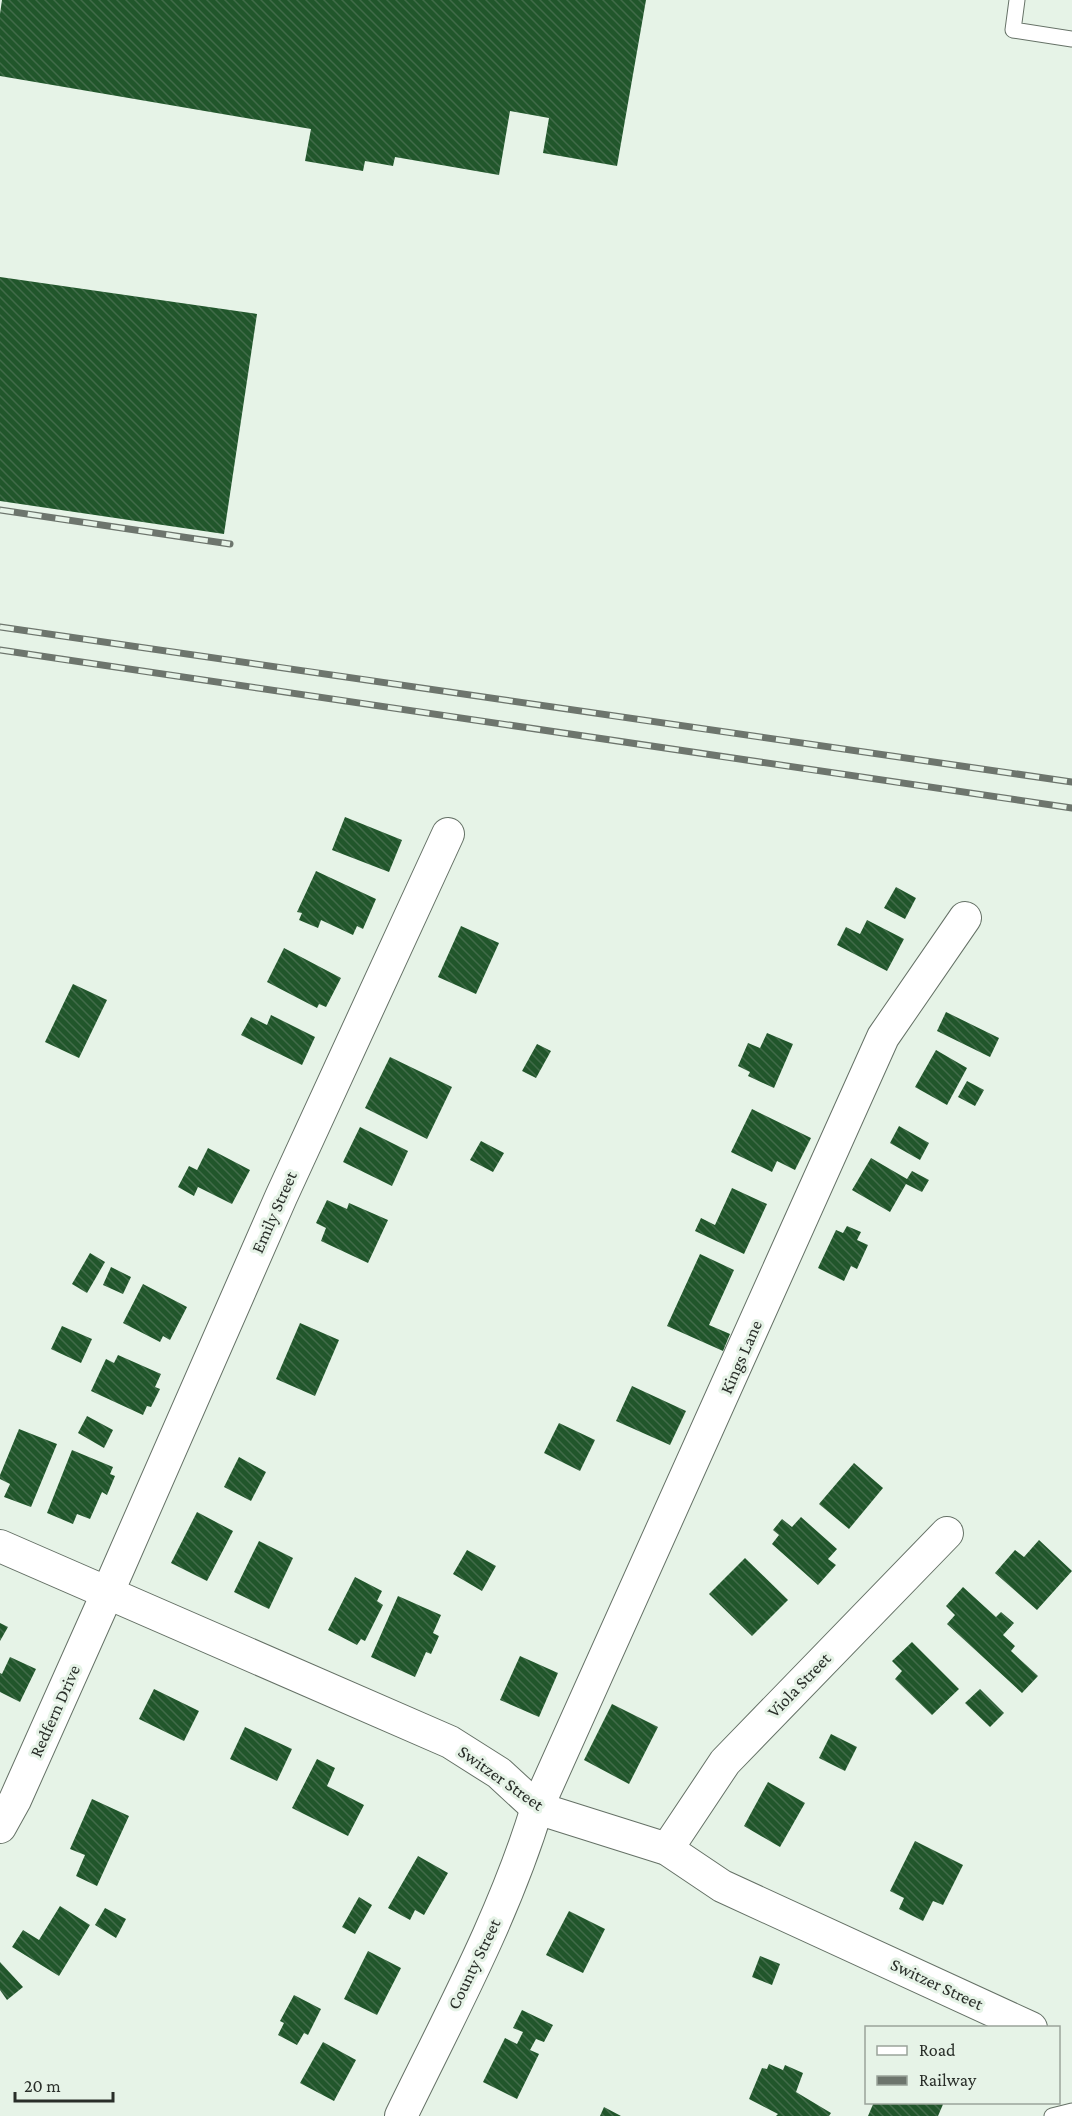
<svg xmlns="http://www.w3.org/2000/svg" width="1072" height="2116" viewBox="0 0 1072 2116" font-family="'Crimson Pro',serif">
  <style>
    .building { fill: url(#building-back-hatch) }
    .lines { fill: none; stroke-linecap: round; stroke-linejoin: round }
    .service-casing { stroke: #657166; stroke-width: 17 }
    .minor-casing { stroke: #657166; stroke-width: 34 }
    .service { stroke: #fff; stroke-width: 15 }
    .minor { stroke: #fff; stroke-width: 32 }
    .rail-casing { stroke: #6d756d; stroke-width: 7 }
    .rail { stroke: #e6f3e7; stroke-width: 4.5; stroke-dasharray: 14; stroke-linecap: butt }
    .labels { text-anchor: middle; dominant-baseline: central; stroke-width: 6; stroke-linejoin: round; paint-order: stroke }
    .street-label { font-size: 18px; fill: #292e29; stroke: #e6f3e7 }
  </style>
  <defs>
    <pattern id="building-back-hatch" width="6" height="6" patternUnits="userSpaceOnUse" patternTransform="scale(1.5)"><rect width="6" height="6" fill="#21562b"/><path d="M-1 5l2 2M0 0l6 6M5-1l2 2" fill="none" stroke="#416b49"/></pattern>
  </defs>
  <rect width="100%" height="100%" fill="#e6f3e7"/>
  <g class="building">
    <path d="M2,0H646L617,166L543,153L549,118L510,111L499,175L395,157L393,166L365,161L363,171L305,161L311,129L0,76V14Z"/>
    <path d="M0,277L257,314L224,534L0,501Z"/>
    <path d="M345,817L402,840L389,872L332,850Z"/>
    <path d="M316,871L376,899L363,929L357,926L353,935L321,920L318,928L299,920L302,913L297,912Z"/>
    <path d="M896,887L916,898L905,919L884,908Z"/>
    <path d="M867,920L904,939L887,971L837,945L846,927L860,934Z"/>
    <path d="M461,926L499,943L476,994L438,977Z"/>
    <path d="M284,948L341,978L326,1007L319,1004L317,1008L267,982Z"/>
    <path d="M73,984L107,1000L79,1058L45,1042Z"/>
    <path d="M946,1012L999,1038L990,1057L937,1031Z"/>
    <path d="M271,1015L315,1037L302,1065L241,1035L251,1017L267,1025Z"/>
    <path d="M767,1033L793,1044L774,1088L748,1076L750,1072L738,1066L748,1043L760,1048Z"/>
    <path d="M537,1044L551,1051L536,1078L522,1071Z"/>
    <path d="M936,1050L967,1068L947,1105L915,1087Z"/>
    <path d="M390,1057L452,1087L427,1139L365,1108Z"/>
    <path d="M967,1081L984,1090L975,1106L958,1097Z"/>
    <path d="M752,1109L811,1138L795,1170L777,1161L772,1172L731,1152Z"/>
    <path d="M899,1126L929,1143L920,1160L890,1143Z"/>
    <path d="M360,1127L408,1151L392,1186L343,1162Z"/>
    <path d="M481,1141L504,1153L493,1172L470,1160Z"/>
    <path d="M208,1148L250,1170L232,1204L198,1187L194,1196L178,1187L189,1166L197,1170Z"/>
    <path d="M871,1158L907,1179L912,1171L929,1180L922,1192L906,1184L890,1212L852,1190Z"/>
    <path d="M732,1188L767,1204L744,1254L695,1231L701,1218L715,1225Z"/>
    <path d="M327,1200L347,1209L349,1203L388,1220L368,1263L321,1241L326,1228L316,1223Z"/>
    <path d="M847,1226L861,1232L857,1240L868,1245L857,1269L851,1266L844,1281L818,1268L836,1230L843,1233Z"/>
    <path d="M90,1253L105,1262L87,1293L72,1284Z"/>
    <path d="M700,1254L734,1270L709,1325L730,1334L723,1351L667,1326Z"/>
    <path d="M111,1267L131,1277L123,1294L103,1285Z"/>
    <path d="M143,1284L187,1307L170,1340L163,1336L160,1342L123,1323Z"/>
    <path d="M300,1323L339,1340L315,1396L276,1379Z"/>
    <path d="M62,1326L92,1339L81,1363L51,1349Z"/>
    <path d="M118,1355L161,1374L155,1387L160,1389L151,1407L147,1406L143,1415L91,1391L106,1359L114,1363Z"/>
    <path d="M632,1386L686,1411L670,1445L616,1421Z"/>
    <path d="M87,1416L113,1430L104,1448L78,1433Z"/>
    <path d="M559,1423L595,1440L580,1471L544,1453Z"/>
    <path d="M19,1429L57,1444L31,1507L4,1497L10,1484L0,1479V1475Z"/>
    <path d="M72,1450L113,1467L110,1474L115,1476L107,1495L102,1492L90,1519L77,1514L73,1524L47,1513Z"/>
    <path d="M239,1457L266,1472L251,1501L224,1487Z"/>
    <path d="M854,1463L883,1488L849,1529L819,1504Z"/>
    <path d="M197,1512L233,1531L207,1581L171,1563Z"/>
    <path d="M801,1517L837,1549L828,1559L836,1565L818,1585L772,1544L779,1535L773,1530L782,1519L792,1527Z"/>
    <path d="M1039,1540L1072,1571L1037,1610L995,1573L1015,1550L1024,1557Z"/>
    <path d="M259,1541L293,1558L269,1609L234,1592Z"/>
    <path d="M467,1550L496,1566L482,1591L453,1574Z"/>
    <path d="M745,1558L788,1600L752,1636L709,1594Z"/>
    <path d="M355,1577L382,1591L377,1601L383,1605L365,1641L361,1639L357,1645L328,1630Z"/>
    <path d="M963,1587L996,1617L1001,1612L1014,1623L1003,1635L1015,1646L1011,1651L1038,1676L1022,1693L947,1624L955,1615L946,1606Z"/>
    <path d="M398,1596L441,1615L433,1633L439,1636L431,1654L426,1652L415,1677L371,1657Z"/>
    <path d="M0,1623L8,1627L0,1641Z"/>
    <path d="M912,1642L959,1689L932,1715L895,1679L902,1671L892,1661Z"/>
    <path d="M520,1656L558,1673L539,1717L500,1700Z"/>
    <path d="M10,1657L36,1669L20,1702L0,1692V1673L2,1674Z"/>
    <path d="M154,1689L199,1711L184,1741L139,1719Z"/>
    <path d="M980,1689L1004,1713L990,1727L965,1703Z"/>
    <path d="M612,1704L658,1727L629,1784L584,1760Z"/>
    <path d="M245,1727L292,1749L277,1781L230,1759Z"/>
    <path d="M831,1734L857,1747L845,1771L819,1758Z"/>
    <path d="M317,1759L335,1768L327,1786L364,1805L348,1836L292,1808Z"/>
    <path d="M768,1782L805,1803L780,1847L744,1826Z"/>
    <path d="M92,1799L129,1816L97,1886L76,1876L85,1855L70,1849Z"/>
    <path d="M915,1841L963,1865L943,1905L933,1901L923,1921L899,1909L904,1898L890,1891Z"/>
    <path d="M418,1856L448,1873L424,1915L415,1910L410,1920L388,1908Z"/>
    <path d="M359,1897L372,1905L355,1934L342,1927Z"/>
    <path d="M60,1906L90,1925L59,1976L12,1947L23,1930L39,1940Z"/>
    <path d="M105,1908L126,1919L116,1938L95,1925Z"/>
    <path d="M569,1911L605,1929L583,1973L546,1955Z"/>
    <path d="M368,1951L401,1968L377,2015L344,1999Z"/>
    <path d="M760,1956L780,1964L772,1985L752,1977Z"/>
    <path d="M0,1962L23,1987L7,2000L0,1990Z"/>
    <path d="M294,1995L321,2009L308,2035L304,2033L297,2045L278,2035L284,2023L280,2021Z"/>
    <path d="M522,2010L553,2025L544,2042L536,2039L530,2050L539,2054L517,2099L483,2082L505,2038L517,2044L523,2032L513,2028Z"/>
    <path d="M323,2042L356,2060L334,2101L300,2083Z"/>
    <path d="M769,2064L783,2070L785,2065L803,2073L796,2092L831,2113L829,2116H776L778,2114L749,2099L762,2068L767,2069Z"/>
    <path d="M874,2102H944L938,2116H868Z"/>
    <path d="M604,2107L621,2116H600Z"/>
  </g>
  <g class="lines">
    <defs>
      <g id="service">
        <path d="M1017,0L1013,30L1072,39"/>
        <path d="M1052,2116L1072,2111"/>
      </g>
      <g id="minor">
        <path d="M0,1546L450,1742L499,1773L537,1808L667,1849L722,1886L1031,2028"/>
        <path d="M0,1827L15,1800L107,1594L281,1197L448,834"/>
        <path d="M667,1849L725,1762L947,1533"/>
        <path d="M401,2116C450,2015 504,1916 537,1808L883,1037L965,918"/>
      </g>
    </defs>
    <use href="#service" class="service-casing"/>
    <use href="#minor" class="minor-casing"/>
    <use href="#service" class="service"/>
    <use href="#minor" class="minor"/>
    <defs>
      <g id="rail">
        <path d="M0,510L230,544"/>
        <path d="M0,627L1072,782"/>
        <path d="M0,650L1072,808"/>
      </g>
    </defs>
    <use href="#rail" class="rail-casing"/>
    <use href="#rail" class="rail"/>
  </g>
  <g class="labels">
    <g class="street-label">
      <text transform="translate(274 1212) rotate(-66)">Emily Street</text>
      <text transform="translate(741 1357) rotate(-66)">Kings Lane</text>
      <text transform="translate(799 1685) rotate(-46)">Viola Street</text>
      <text transform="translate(55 1711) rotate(-66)">Redfern Drive</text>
      <text transform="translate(501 1778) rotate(35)">Switzer Street</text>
      <text transform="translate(474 1964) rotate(-64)">County Street</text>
      <text transform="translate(937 1984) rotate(25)">Switzer Street</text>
    </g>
  </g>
  <rect x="865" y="2026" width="195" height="78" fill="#e6f3e7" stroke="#9aa49b" stroke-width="1.5"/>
  <rect x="877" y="2046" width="30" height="9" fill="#ffffff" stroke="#9aa49b" stroke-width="1.5"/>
  <text x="919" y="2056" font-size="18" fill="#292e29">Road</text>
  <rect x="877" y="2076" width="30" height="9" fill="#6d756d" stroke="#9aa49b" stroke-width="1.5"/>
  <text x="919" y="2086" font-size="18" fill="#292e29">Railway</text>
  <path d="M15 2092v9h98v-9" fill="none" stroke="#292e29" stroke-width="3"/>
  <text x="24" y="2092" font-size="18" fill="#292e29" stroke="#e6f3e7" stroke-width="4.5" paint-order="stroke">20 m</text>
</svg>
